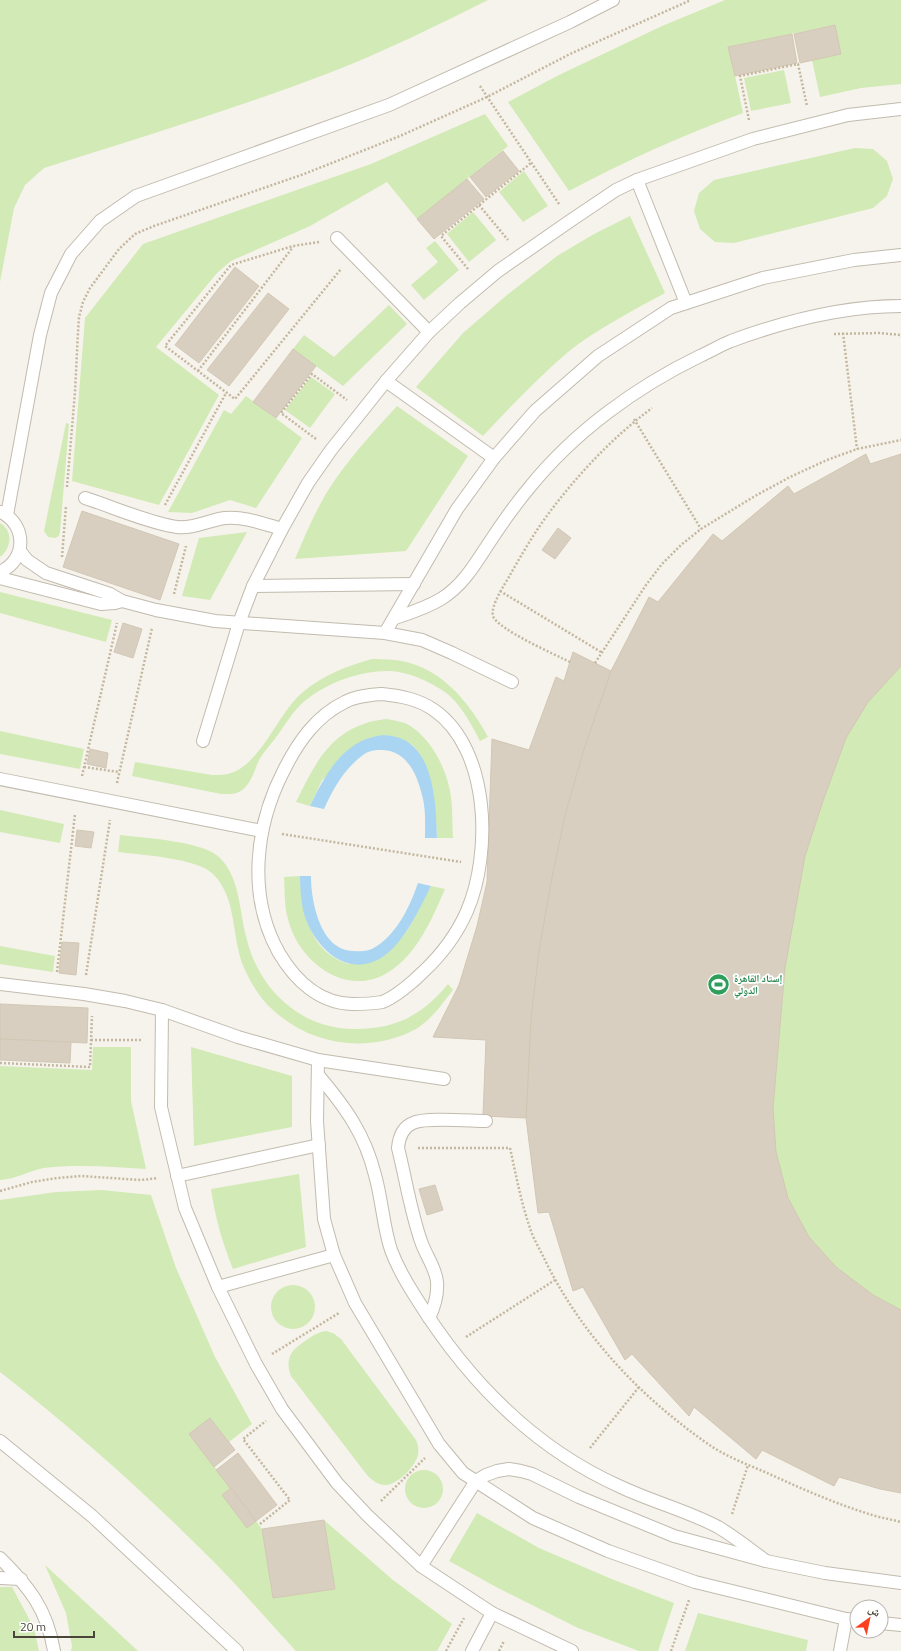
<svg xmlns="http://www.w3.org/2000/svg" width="901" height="1651" viewBox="0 0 901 1651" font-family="'Titillium Web','Noto Naskh Arabic',sans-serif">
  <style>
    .green { fill: #d2eab5 }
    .water { fill: #a9d4f2 }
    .building { fill: #d8cfc1; stroke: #d3c7b4 }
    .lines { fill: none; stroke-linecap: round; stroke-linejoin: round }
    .service-casing { stroke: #c2bbae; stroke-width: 14 }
    .path { stroke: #c4b79f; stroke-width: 2.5; stroke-dasharray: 2 2; stroke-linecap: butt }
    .service { stroke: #fff; stroke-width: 12 }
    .labels { text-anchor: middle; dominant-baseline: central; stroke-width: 3.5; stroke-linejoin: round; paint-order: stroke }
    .leisure-label { font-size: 10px; font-weight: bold; fill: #27864d; stroke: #fff; text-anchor: start }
  </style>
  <rect width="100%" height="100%" fill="#f6f3ec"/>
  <g class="green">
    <path d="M0,0H488C436,26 383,52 329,73C235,109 140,138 44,168L25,185L14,208L0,282Z"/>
    <path d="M725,0H901V84L861,88L820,97L812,60L834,25L729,47L743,113C683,135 625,161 569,191L508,102L559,75L662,26Z"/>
    <path d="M784,70L791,103L751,111L744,78Z"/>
    <path d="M485,114L508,146L417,219L387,182L310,226L231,261L217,273L156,347L219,395L159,505L72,481L85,318L143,244L371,164Z"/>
    <path d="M855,148L873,149L887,161L893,179L887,196L873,208L734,243L715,242L700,229L694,211L699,193L714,180Z"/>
    <path d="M524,171L548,206L523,222L499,192Z"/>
    <path d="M473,212L496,240L469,262L447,234Z"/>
    <path d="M630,216L665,293C632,311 597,329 568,352C538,378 510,407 483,436L416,387L463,333L507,295L557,256L594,234Z"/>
    <path d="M435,241L459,270L424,300L411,285L438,262L426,248Z"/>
    <path d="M389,305L407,324L343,386L293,349L304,335L334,357Z"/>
    <path d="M311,377L335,394L310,428L285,410Z"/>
    <path d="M246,396L302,438L256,508L230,500L192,513L168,512L224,410L231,414Z"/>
    <path d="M397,406L468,456L406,551L295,559C307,531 319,502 337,477C355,452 376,429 397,406Z"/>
    <path d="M66,423L69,424L60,532L59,536L55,538L48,537L44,531Z"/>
    <path d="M866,454L871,464L901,454V1493L839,1477L834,1486L763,1450L756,1459L694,1407L689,1416L632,1354L583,1287L573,1291L549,1212L538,1213L526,1118L483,1116L486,1040L433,1037L459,985L477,926L487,883L492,739L529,750L556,677L564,681L573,652L611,671L649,597L658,602L713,534L722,541L788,486L794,494Z"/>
    <path d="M0,523C14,531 11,549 0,557Z"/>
    <path d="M247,532L210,600L182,596L199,538Z"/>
    <path d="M0,592L112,620L106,642L0,613Z"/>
    <path d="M372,659C379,659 386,659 394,660C438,664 468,700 488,737L480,741C470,722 460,702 442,690C428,681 408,672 391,671C362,670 328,682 306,700C293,710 284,727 274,740C269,746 263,753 259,760C254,771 252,783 241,791C235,795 228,794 221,794L132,776L135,762L212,775C221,775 229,775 236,771C264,757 279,712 303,692C323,675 347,666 372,659Z"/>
    <path d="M386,719C392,720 399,721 405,723C429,735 445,765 450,791C453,807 452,822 453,838H437C436,813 432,756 408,742C401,739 391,737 384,735L322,780L310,806L296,802C317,759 334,725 386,719Z"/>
    <path d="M0,731L84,749L80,769L0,754Z"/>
    <path d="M0,810L64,824L60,843L0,832Z"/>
    <path d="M120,835C145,838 202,841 219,857C240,877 239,909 246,936C257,987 299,1029 354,1029C396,1029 421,1016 448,984L453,990C443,1003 431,1020 416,1029C369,1054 312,1046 273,1010C260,999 251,983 244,968C231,938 238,899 213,874C197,858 142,855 118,852Z"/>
    <path d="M300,876C301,903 308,944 335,958C339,961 344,962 349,964L396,944L409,928L431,886L445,889C432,919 417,955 387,973C345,998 298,961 288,919C284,906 285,891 284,877Z"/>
    <path d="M0,946L55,956L53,972L0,964Z"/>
    <path d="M93,1047H131V1101L146,1169C112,1167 78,1164 44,1168C29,1171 16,1179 0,1180V1066L92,1070Z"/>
    <path d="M191,1047L292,1076V1127L194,1146Z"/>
    <path d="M299,1174L306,1247L233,1269C222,1242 215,1217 211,1189Z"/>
    <path d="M102,1190L151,1195L176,1268L215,1357L252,1424L229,1442L210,1418L189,1434L231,1488L222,1495L247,1527L256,1521L262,1529L273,1598L335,1589L324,1520L393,1580L452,1624L437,1651H296C268,1621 241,1589 212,1560C145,1493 75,1430 0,1372V1200L56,1192Z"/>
    <circle cx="293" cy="1307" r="22"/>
    <path d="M326,1331L333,1333L341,1339L416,1440C418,1445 419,1450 418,1455C415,1467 398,1484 386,1485C378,1485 373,1481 367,1475L291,1376C284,1356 293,1349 308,1339C314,1335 318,1332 326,1331Z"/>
    <circle cx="424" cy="1489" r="19"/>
    <path d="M477,1513L539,1548L614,1580L674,1603L658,1651H639L578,1628L498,1588L449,1561Z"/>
    <path d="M45,1565L138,1651H71L72,1646L66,1613Z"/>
    <path d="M0,1587H12L34,1628L39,1651H0Z"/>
    <path d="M698,1613L808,1640L806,1651H685Z"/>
  </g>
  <g class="water">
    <path d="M384,735C392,736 400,737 408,742C435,761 436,808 437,838H425C425,824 426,809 422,795C417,774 406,749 380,750C374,750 368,751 363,755C344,769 333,789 324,809L310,806C326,773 344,739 384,735Z"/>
    <path d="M300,876H311C311,901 320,950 353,951C361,952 370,951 377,946C398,932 410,906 418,883L431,886C420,908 403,945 381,958C344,980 311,943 303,910C301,899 300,887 300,876Z"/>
  </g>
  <g class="building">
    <path d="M835,25L841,54L800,63L794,34Z"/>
    <path d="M792,34L797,63L735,76L728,47Z"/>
    <path d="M503,151L519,171L486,197L470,177Z"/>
    <path d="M467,179L484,199L434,239L417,219Z"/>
    <path d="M235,267L259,286L199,363L175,345Z"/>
    <path d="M268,293L289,309L229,386L207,370Z"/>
    <path d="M293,349L316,366L276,418L253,402Z"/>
    <path d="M866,454L870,464L901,454V666L868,702L846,738L823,801L805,856L785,968L773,1108L776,1152L788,1198L809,1237L836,1267L873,1295L901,1310V1493L880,1489L839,1477L834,1486L762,1450L756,1459L694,1407L689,1416L632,1354L625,1360L583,1287L573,1291L549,1212L538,1213L526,1118L531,1018L539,950L551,882L565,815L584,749L611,671L649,597L658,602L713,534L722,541L788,486L794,494Z"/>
    <path d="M82,511L179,544L160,600L63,567Z"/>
    <path d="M558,528L571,538L555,559L542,550Z"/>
    <path d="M123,623L142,629L133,658L114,652Z"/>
    <path d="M573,652L611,671L584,749L565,815L551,882L539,950L531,1018L526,1118L483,1116L486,1040L433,1037L459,985L477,926L487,882L492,739L529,750L556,677L564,681Z"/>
    <path d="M90,749L108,753L106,768L87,764Z"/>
    <path d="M77,830L94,832L91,848L75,846Z"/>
    <path d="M62,942L79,943L76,975L59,973Z"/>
    <path d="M0,1004L88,1008L87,1043L0,1039Z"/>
    <path d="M0,1039L71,1042L70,1063L0,1060Z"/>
    <path d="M435,1185L443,1210L427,1215L419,1189Z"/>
    <path d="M210,1418L235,1450L214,1467L189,1434Z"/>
    <path d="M238,1453L277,1505L256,1521L216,1470Z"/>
    <path d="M231,1488L256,1521L247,1528L222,1495Z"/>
    <path d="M324,1520L335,1589L273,1598L262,1529Z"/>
  </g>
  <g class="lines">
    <defs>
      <g id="service">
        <path d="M637,180L686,303"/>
        <path d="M337,238L429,332"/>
        <path d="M386,381L494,458"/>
        <path d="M85,498C113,507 149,523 177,527C193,529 209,520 225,518C244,516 264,524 282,529"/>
        <path d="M7,515L40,335L51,293L71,254L100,221L136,196L389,105L570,22L613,0"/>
        <path d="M20,551L27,560L46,573L110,594L122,601L156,610L215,621L385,633L422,640L452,653L512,682"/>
        <path d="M0,572C27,560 27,525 1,512"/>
        <path d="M0,578L101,604L115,603L122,601"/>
        <path d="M253,586L414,584"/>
        <path d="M395,618C410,613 426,608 441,599C462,586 474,566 487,546C500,526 514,506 529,488C574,432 636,387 700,356C711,351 721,345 731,341C785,321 843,306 901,306"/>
        <path d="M385,633L457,509L494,458L535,411L598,356L671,308L763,278L854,260L901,255"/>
        <path d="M382,694C401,696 418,699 434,710C490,749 492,853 467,911C457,934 441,955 423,972C413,982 394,998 382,1002C372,1004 362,1004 352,1004C319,1003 295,980 279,953C247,896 255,826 284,770C298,742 316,716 345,702C356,696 370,695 382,694Z"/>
        <path d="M203,741L239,623L253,586L282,529L308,483L331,450L386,381L429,332L460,303L498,271L570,221L616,190L637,180L753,139L848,115L901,109"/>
        <path d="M0,779L262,831"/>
        <path d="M0,984L84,994L125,1001L162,1010L238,1037L318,1060L444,1079"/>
        <path d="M162,1010L161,1107L185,1208L218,1287L256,1364L282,1409L337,1483L367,1515L421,1566L492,1613L572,1651"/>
        <path d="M318,1060L317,1121L324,1219L334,1255L355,1303L439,1444L463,1473L533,1518L608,1551L695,1582L846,1619L857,1620"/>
        <path d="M319,1076C345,1107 365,1134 375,1175C382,1199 383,1226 391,1250C397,1266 406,1282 415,1296C465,1377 533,1448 621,1487C653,1502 688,1511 718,1527C735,1537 751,1550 766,1561"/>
        <path d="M177,1176L319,1145"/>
        <path d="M218,1287L334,1255"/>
        <path d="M429,1318C435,1306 438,1295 437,1282C436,1269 427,1257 422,1244C411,1214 406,1180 398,1148C399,1137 403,1127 413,1123C425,1117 471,1121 486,1121"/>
        <path d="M0,1441L92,1516L237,1651"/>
        <path d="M0,1558C29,1587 47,1609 54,1651"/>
        <path d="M421,1566L476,1481L486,1475L497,1471L509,1469L521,1471L532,1474L579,1497L674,1536L766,1561L825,1573L901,1583"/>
        <path d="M0,1578L21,1579"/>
        <path d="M881,1623L901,1625"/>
        <path d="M472,1651L492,1613"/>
        <path d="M840,1651L846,1619"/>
      </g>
    </defs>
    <use href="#service" class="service-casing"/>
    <g class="path">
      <path d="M480,86L559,204"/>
      <path d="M749,120L740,76L798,64L807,106"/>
      <path d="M479,205L508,240"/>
      <path d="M319,242L293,246L231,265L165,346L235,399L341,269"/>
      <path d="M468,269L441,236L531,163"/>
      <path d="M843,333L857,449"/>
      <path d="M834,334L879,333L901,335"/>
      <path d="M198,371L293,247"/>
      <path d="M634,419L701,529"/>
      <path d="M316,439L281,413L312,374L347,400"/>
      <path d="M67,487L75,392L78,332L79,317L83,302L90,288L119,249L135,234L154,226L304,174L400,136L487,97L572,53L691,0"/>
      <path d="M165,505L226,393"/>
      <path d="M62,557L66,506"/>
      <path d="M500,591L601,652"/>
      <path d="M174,594L186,546"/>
      <path d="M570,662C556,655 497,629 493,616C490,606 505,584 510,575C522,554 534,533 549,513C578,474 613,437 652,408"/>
      <path d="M595,663L646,585L662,564L681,545L701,529L755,496L790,477L827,460L857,449L901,440"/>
      <path d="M84,767L119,772"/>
      <path d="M82,776L117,623"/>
      <path d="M117,783L152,628"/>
      <path d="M282,834L461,862"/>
      <path d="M57,972L75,814"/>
      <path d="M86,975L110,820"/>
      <path d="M91,1040H142"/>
      <path d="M0,1063L90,1067L92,1016"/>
      <path d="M418,1148H510C516,1175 521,1202 530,1228C533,1238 539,1248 544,1258C580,1333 639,1396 708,1444C725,1456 746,1464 765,1472C798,1487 831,1502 866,1513C877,1517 889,1519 901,1522"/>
      <path d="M0,1191L32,1182L57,1178L81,1176L141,1180L158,1178"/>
      <path d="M466,1337L555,1280"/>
      <path d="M272,1354L339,1313"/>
      <path d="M590,1448L639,1387"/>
      <path d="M381,1501L425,1458"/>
      <path d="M732,1514L748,1465"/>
      <path d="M260,1524L290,1500L243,1439L266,1421"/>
      <path d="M446,1651L464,1618"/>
      <path d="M499,1651L504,1641"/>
      <path d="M671,1651L689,1600"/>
    </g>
    <use href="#service" class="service"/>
  </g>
  <defs>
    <symbol id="stadium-disc" viewBox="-11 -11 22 22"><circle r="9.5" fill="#2e9e5b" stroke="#fff"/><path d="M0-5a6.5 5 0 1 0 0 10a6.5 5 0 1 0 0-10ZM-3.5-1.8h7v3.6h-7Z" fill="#fff"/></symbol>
  </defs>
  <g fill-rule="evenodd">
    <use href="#stadium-disc" x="706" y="972" width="25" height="25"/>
  </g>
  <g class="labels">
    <g class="leisure-label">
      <text x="734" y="978">إستاد القاهرة<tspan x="734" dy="12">الدولي</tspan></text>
    </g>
  </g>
  <g transform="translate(869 1619) rotate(33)"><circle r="19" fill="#ffffff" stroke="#b7b4b0"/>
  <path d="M0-3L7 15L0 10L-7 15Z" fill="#fc3f1d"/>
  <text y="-6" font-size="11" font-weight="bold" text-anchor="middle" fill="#4b4439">ش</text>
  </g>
  <path d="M14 1631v6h80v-6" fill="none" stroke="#4b4439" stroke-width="2"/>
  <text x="20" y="1631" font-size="12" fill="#4b4439" stroke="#ffffff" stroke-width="3" paint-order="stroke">20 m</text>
</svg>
